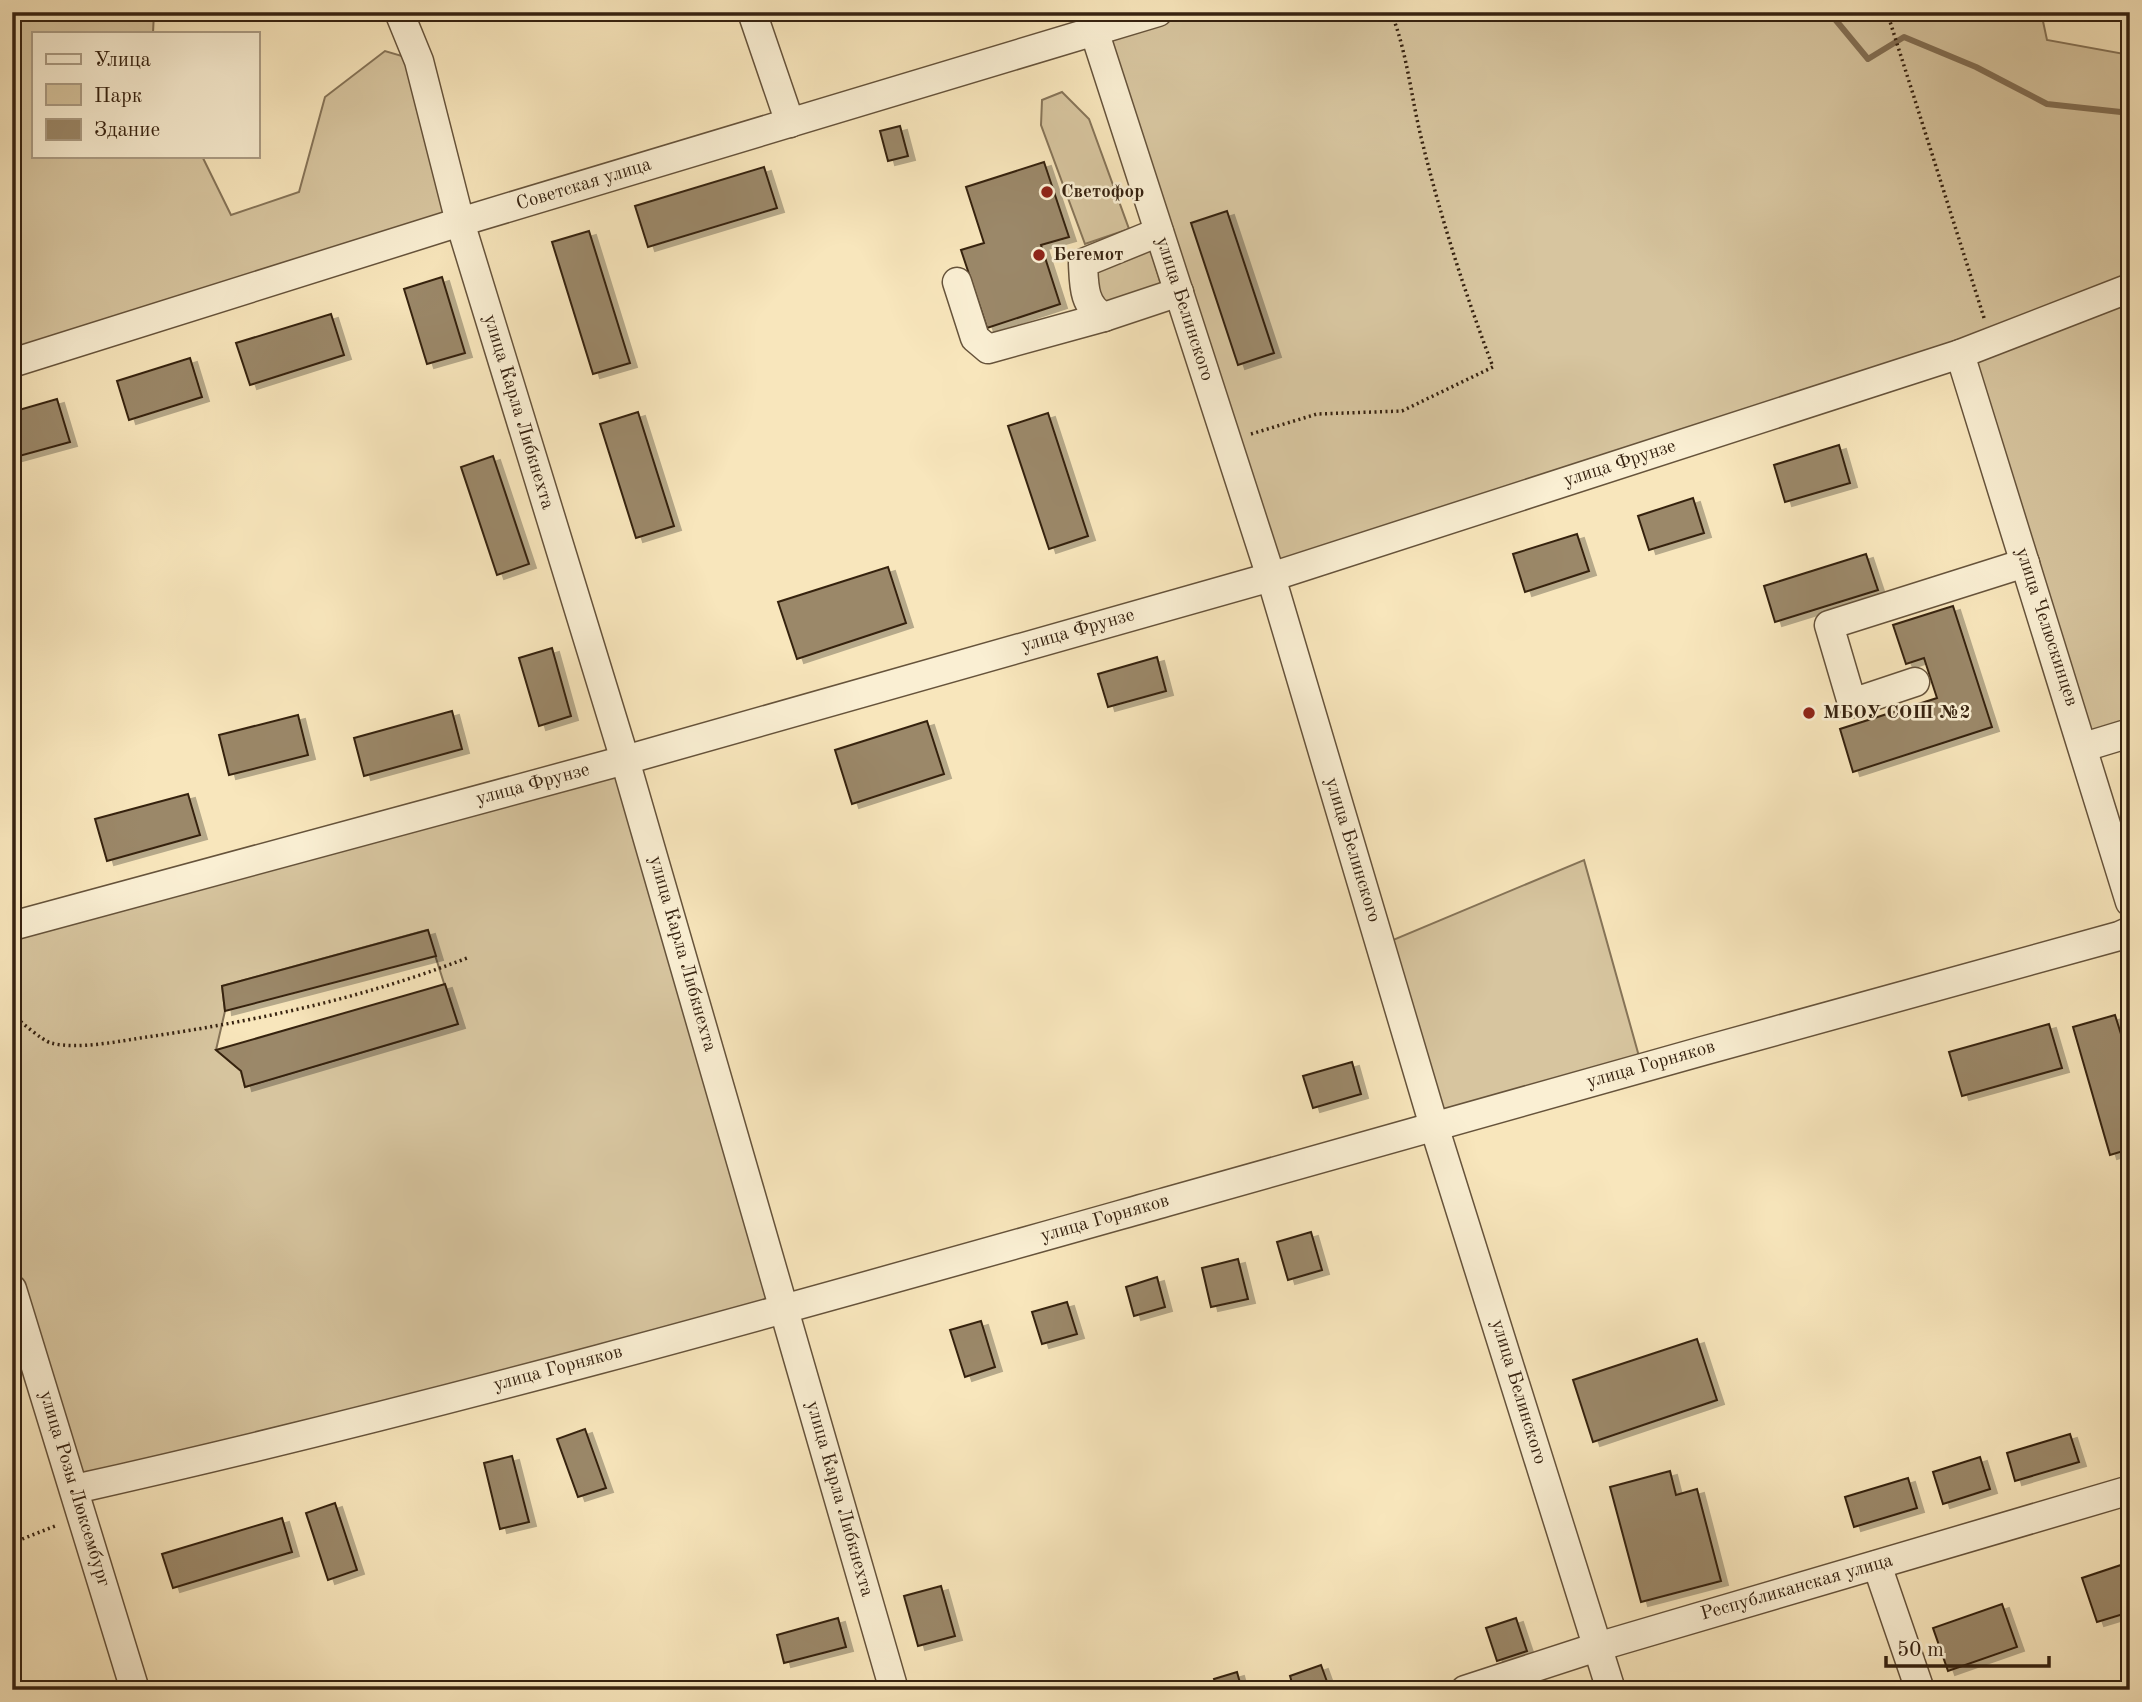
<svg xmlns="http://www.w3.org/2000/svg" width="2142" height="1702" viewBox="0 0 2142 1702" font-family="'Old Standard TT',serif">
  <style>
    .green { fill: #d7c59f; stroke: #867458; stroke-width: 2; fill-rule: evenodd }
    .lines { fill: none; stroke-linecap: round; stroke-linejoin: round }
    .stream { stroke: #836f54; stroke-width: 6 }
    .building { fill: #9b8869; stroke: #362210; stroke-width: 2; filter: url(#shadow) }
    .minor-casing { stroke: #66533b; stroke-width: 31 }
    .path { stroke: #362210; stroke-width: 3.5; stroke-dasharray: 2 3.5; stroke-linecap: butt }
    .minor { stroke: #faefd3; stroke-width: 28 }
    .poi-dot { fill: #8f2418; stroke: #faefd3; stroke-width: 2.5 }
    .labels { text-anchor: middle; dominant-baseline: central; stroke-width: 5; stroke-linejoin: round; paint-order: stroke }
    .street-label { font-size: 19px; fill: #362210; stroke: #faefd3 }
    .poi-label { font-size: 19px; font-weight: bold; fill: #362210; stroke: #faefd3; text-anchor: start }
  </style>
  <defs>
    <filter id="shadow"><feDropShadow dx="7" dy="4" stdDeviation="0" flood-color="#0004"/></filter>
  </defs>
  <rect width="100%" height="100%" fill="#f8e6bc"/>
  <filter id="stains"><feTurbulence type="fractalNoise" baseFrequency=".00286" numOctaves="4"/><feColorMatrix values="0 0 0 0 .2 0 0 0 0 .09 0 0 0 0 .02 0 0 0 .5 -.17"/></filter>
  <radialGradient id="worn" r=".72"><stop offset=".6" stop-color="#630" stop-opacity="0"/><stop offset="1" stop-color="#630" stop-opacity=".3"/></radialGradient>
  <g class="green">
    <path d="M23,12H154L153,33H33V156H202L231,215L299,192L325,97L385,51L419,61L460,222L12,363V16Z"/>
    <path d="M1158,12H2041L2047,40L2130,55V733L2084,747L1959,354L1271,577L1095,32Z"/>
    <path d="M1062,92L1089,119L1129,229L1085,244L1041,125L1042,100Z"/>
    <path d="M1149,244L1162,288L1109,305L1100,301L1094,273Z"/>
    <path d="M625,760L785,1310L75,1489L12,1289V926ZM427,930L457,1024L245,1087L241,1071L216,1050L225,1011L222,986Z"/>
    <path d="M1584,860L1642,1067L1434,1126L1381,945Z"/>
  </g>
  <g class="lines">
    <path class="stream" d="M1829,12L1868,59L1904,37L1976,67L2047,104L2130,113"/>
  </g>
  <g class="building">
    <path d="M900,126L908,156L888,161L880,131Z"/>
    <path d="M1044,162L1069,237L1041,245L1060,304L987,328L961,250L984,243L966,187Z"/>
    <path d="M764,167L777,208L648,247L635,206Z"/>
    <path d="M1227,211L1274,353L1238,365L1191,223Z"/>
    <path d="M589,231L630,363L593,374L552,242Z"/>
    <path d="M442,277L465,353L427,364L404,289Z"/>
    <path d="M331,314L344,355L250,385L236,343Z"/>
    <path d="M190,358L202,397L129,420L117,381Z"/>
    <path d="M57,399L70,442L12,458V412Z"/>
    <path d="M638,412L674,526L636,538L600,424Z"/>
    <path d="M1048,413L1088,536L1049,549L1008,426Z"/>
    <path d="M1839,445L1850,483L1785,502L1774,465Z"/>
    <path d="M493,456L529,564L497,575L461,467Z"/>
    <path d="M1693,498L1704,533L1649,550L1638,516Z"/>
    <path d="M1577,534L1589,571L1525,592L1513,554Z"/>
    <path d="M1866,554L1878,590L1775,622L1764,586Z"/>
    <path d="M888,567L906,623L797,659L778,602Z"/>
    <path d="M1953,606L1992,727L1853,772L1840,729L1937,698L1924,658L1906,664L1893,625Z"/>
    <path d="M552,648L571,716L539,726L519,658Z"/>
    <path d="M1157,657L1166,691L1108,707L1098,674Z"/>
    <path d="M452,711L462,749L364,776L354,738Z"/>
    <path d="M298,715L308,755L229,775L219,735Z"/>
    <path d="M927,721L944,774L852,804L835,750Z"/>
    <path d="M188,794L200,835L107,861L95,819Z"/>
    <path d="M428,930L436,956L225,1011L222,986Z"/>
    <path d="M445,984L458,1024L245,1087L241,1071L216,1050Z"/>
    <path d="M2115,1015L2130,1063V1149L2110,1155L2073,1027Z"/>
    <path d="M2049,1024L2062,1068L1962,1096L1949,1052Z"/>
    <path d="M1352,1062L1361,1094L1313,1108L1303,1076Z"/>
    <path d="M1311,1232L1322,1270L1288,1280L1277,1242Z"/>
    <path d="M1238,1259L1248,1299L1211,1307L1202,1268Z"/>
    <path d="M1157,1277L1165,1307L1134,1316L1126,1287Z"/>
    <path d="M1067,1302L1077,1334L1042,1344L1032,1312Z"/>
    <path d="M981,1321L995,1367L965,1377L950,1330Z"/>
    <path d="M1697,1339L1717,1400L1593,1442L1573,1380Z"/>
    <path d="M585,1429L606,1488L578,1497L557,1439Z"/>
    <path d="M2070,1434L2079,1462L2015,1481L2007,1453Z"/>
    <path d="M512,1456L529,1522L500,1529L484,1463Z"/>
    <path d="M1980,1457L1990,1489L1943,1504L1933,1472Z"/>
    <path d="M1670,1471L1676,1495L1697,1489L1721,1581L1641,1602L1610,1487Z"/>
    <path d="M1908,1478L1917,1508L1854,1527L1845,1497Z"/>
    <path d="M335,1503L357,1570L328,1580L306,1513Z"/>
    <path d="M282,1518L292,1552L173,1588L162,1554Z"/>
    <path d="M2130,1562V1612L2097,1622L2082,1578Z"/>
    <path d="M941,1586L955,1636L918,1646L904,1596Z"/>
    <path d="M2002,1604L2017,1647L1948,1671L1933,1628Z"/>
    <path d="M838,1618L846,1647L784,1663L777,1635Z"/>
    <path d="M1516,1618L1527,1651L1497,1661L1486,1628Z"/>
    <path d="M1321,1665L1330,1690H1294L1290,1676Z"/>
    <path d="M1237,1672L1242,1690H1217L1214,1679Z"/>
  </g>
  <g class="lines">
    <defs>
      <g id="minor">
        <path d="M399,12L419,61L460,222L625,760L894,1690"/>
        <path d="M752,12L790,123"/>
        <path d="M1088,12L1271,577L1434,1126L1611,1690"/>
        <path d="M1159,232L1083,263C1084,284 1083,306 1104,317L1179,292"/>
        <path d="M957,282L975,338L988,349L1104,317"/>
        <path d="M1960,354L2130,902"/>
        <path d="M12,363L460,222L1158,12"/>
        <path d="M1915,682L1852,703L1829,625L2025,563"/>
        <path d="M2084,747L2130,733"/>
        <path d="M12,926L625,760L1271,577L1960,354L2130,288"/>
        <path d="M12,1289L135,1690"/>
        <path d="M75,1489C442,1407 804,1304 1166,1202C1483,1112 1801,1023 2119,936L2130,931"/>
        <path d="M1877,1565L1920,1690"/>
        <path d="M1465,1690L1597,1647L2130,1490"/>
      </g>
    </defs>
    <use href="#minor" class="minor-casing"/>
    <g class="path">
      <path d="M1887,12L1985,321"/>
      <path d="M1251,434L1317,414L1402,411L1493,367C1464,291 1440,215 1421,137C1411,96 1407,52 1391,12"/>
      <path d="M12,1015C22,1022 41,1040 51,1043C78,1050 120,1041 147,1037C256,1021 364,998 467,958"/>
      <path d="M12,1543L58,1525"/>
    </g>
    <use href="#minor" class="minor"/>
  </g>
  <g class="poi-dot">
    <circle cx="1047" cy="192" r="7"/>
    <circle cx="1039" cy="255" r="7"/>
    <circle cx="1809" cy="713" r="7"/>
  </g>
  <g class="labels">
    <g class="street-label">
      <text transform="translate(584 185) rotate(-17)">Советская улица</text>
      <text transform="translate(1184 309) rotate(72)">улица Белинского</text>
      <text transform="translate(518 412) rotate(73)">улица Карла Либкнехта</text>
      <text transform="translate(1620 464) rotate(-18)">улица Фрунзе</text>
      <text transform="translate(2046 627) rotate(72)">улица Челюскинцев</text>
      <text transform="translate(1078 631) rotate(-16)">улица Фрунзе</text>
      <text transform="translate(533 785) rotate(-15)">улица Фрунзе</text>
      <text transform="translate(1352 850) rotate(73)">улица Белинского</text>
      <text transform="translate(682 954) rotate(74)">улица Карла Либкнехта</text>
      <text transform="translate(1651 1065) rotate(-16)">улица Горняков</text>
      <text transform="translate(1105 1219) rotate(-16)">улица Горняков</text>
      <text transform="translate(558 1369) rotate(-15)">улица Горняков</text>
      <text transform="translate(1518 1392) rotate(73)">улица Белинского</text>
      <text transform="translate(74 1489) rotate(73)">улица Розы Люксембург</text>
      <text transform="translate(839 1499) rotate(74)">улица Карла Либкнехта</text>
      <text transform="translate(1797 1588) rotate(-16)">Республиканская улица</text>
    </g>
    <g class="poi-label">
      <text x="1061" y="192">Светофор</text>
      <text x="1053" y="255">Бегемот</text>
      <text x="1823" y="713">МБОУ СОШ №2</text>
    </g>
  </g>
  <rect width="2142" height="1702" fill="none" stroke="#f8e6bc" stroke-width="42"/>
  <rect x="14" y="14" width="2114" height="1674" fill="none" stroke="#362210" stroke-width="3.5"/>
  <rect x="21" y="21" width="2100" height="1660" fill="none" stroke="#362210" stroke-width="2"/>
  <rect x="32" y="32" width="228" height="126" fill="#faefd3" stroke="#ac9d85" stroke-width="2"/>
  <rect x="46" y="54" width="35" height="10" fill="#faefd3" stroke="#ac9d85" stroke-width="2"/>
  <text x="94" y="66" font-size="21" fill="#362210">Улица</text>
  <rect x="46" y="84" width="35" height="21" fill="#d7c59f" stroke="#ac9d85" stroke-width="2"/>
  <text x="94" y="102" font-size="21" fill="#362210">Парк</text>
  <rect x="46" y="119" width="35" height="21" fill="#9b8869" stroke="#ac9d85" stroke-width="2"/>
  <text x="94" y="136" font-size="21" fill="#362210">Здание</text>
  <path d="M1886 1656v10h163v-10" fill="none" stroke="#362210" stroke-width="3.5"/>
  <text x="1897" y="1656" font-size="21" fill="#362210" stroke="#faefd3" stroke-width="5" paint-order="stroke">50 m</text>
  <rect width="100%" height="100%" filter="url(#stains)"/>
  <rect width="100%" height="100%" fill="url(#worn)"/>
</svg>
